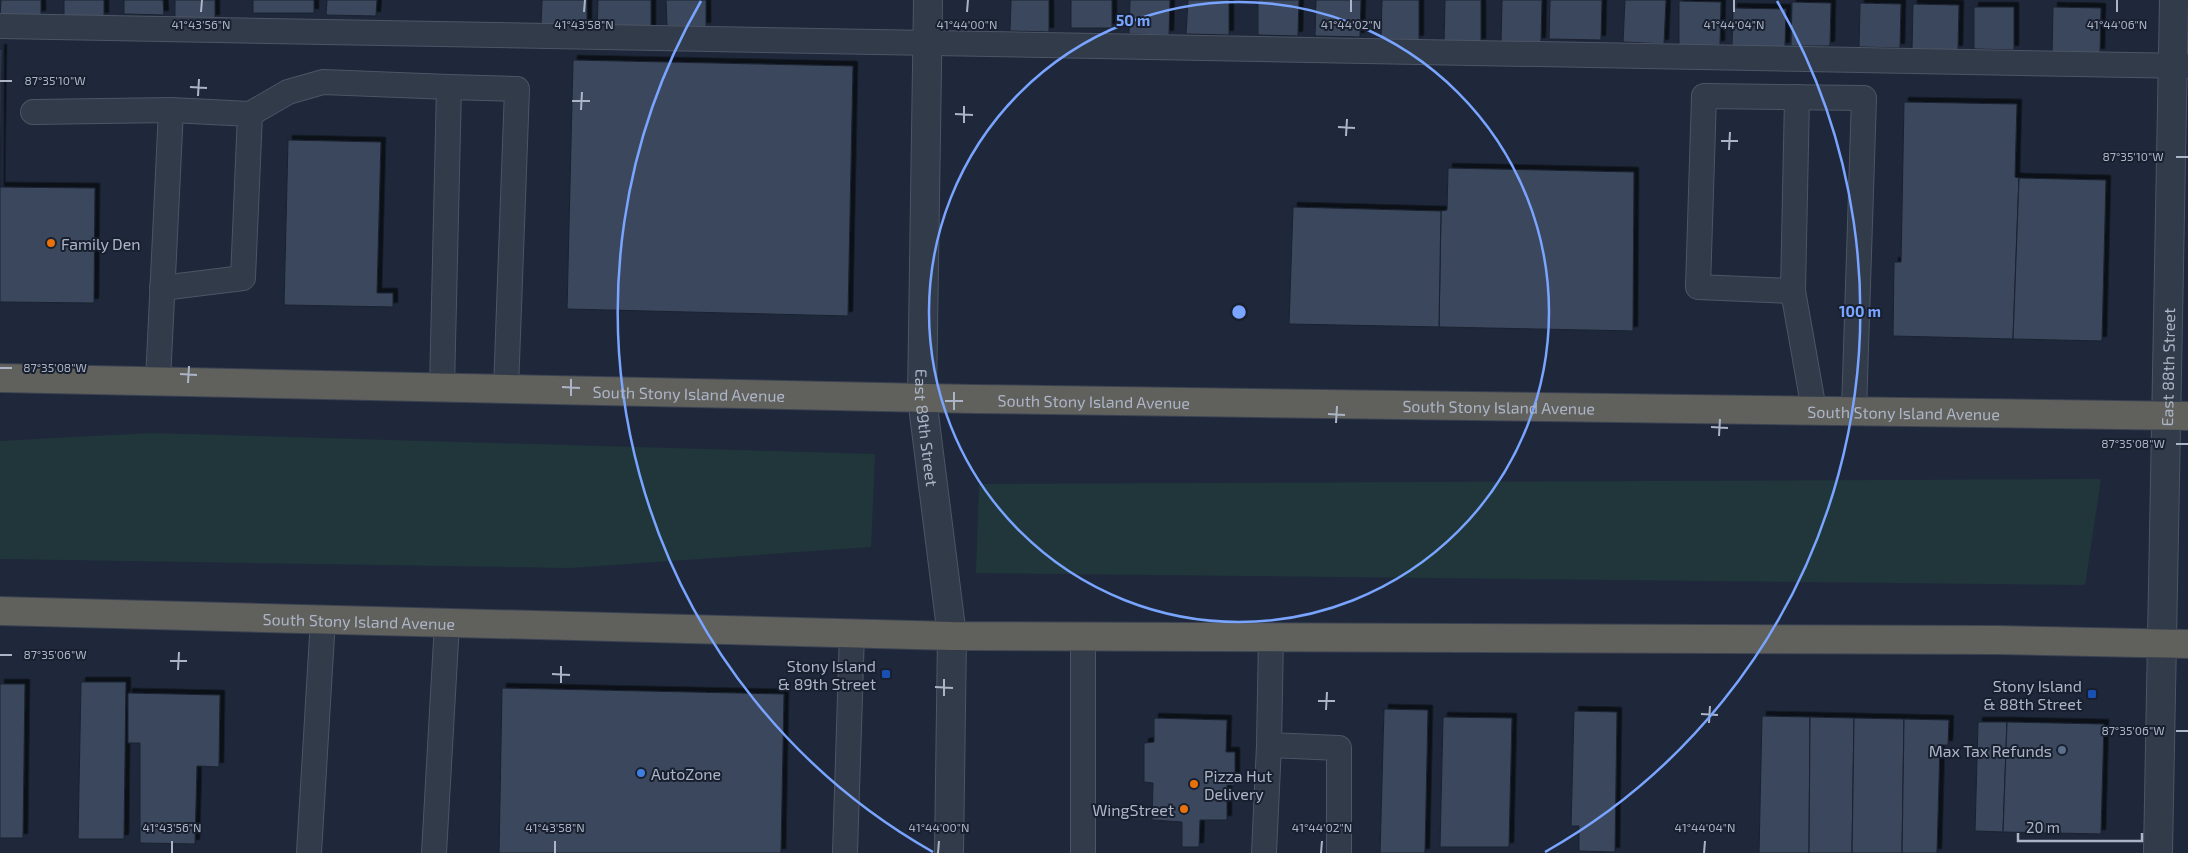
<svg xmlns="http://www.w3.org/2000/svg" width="2188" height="853" viewBox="0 0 2188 853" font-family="'Exo 2',sans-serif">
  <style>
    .green { fill: #20363b }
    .building { fill: #3a465b; stroke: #1a2231; filter: url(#shadow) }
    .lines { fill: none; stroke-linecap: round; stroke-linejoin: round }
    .service-casing { stroke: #4d5565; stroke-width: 26 }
    .minor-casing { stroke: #4d5565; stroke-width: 30 }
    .trunk-casing { stroke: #3a4252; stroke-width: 30 }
    .service { stroke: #323b4a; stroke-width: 24 }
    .minor { stroke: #323b4a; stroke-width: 28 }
    .trunk { stroke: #60605c; stroke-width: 28 }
    .ticks { fill: none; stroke: #acb5c7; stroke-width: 2 }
    .ring { fill: none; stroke: #79a4ff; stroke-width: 2.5 }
    .food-dot { fill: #e8710a; stroke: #18202f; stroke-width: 2 }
    .transit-dot { fill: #1a4fb4; stroke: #18202f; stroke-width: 2 }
    .service-dot { fill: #5c6f8a; stroke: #18202f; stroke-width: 2 }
    .shop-dot { fill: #3f7fe0; stroke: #18202f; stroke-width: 2 }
    .labels { text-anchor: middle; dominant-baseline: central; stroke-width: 4; stroke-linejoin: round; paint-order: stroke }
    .poi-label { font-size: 16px; fill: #acb5c7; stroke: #18202f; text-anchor: end }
    .street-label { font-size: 16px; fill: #acb5c7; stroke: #18202f }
    .ticks-label { font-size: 12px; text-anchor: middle; fill: #acb5c7; stroke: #18202f; stroke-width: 4; stroke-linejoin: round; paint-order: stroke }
    .centre { fill: #79a4ff; stroke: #18202f; stroke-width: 2.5 }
    .ring-label { font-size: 15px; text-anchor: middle; font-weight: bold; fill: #79a4ff; stroke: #18202f; stroke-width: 4; stroke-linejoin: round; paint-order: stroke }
  </style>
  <defs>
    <filter id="shadow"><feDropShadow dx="4.5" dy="-4.5" stdDeviation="0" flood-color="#0009"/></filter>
  </defs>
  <rect width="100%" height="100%" fill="#1e283a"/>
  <g class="green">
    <path d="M150,433L875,454L871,547L570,568L0,559V441Z"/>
    <path d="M2101,479L2085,585L976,573L979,484Z"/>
  </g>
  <g class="building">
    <path d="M1,0H41V15L0,16Z"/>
    <path d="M64,0H104V17L64,16Z"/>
    <path d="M124,0H163L164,15L124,14Z"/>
    <rect x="175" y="0" width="40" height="19"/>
    <rect x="253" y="0" width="61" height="13"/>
    <path d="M327,0H377L376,16L326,15Z"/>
    <path d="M542,0H587V26H541Z"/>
    <path d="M598,0H651V31L597,30Z"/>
    <path d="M666,0H706V27L667,26Z"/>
    <path d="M1011,0H1049V32L1010,31Z"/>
    <rect x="1071" y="0" width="41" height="28"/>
    <path d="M1130,0H1170L1169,35L1129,34Z"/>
    <path d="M1188,0H1229V35L1186,34Z"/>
    <path d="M1258,0H1299L1298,36L1258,35Z"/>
    <path d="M1316,0H1361L1360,37L1315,36Z"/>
    <path d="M1382,0H1419V40L1381,39Z"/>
    <path d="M1445,0H1481V43L1444,42Z"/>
    <path d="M1502,0H1542L1541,42H1501Z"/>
    <path d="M1550,0H1602L1601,40L1549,39Z"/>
    <path d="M1625,0H1666L1664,44L1623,42Z"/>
    <path d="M1679,1L1721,2L1720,45H1679Z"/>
    <path d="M1792,2L1831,3L1830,46H1791Z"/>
    <path d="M1860,3L1901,4L1900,48L1859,47Z"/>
    <path d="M1913,4L1959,5L1958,50L1912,49Z"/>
    <path d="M1974,7H2014V50L1974,49Z"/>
    <path d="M2053,7L2101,8L2100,53H2052Z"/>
    <path d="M1733,8L1786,9L1785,47L1732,46Z"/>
    <path d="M0,49H2L0,187L95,188L94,303L0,302Z"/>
    <path d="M573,60L853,66L848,316L567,309Z"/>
    <path d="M1904,102L2017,104L2015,177L2019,178L2013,339L1893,336L1894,262H1901Z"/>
    <path d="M288,140L381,142L377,293H393V307L284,305Z"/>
    <path d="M1448,168L1634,172L1633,331L1439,327L1441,211L1447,210Z"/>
    <path d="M2019,178L2106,180L2102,341L2013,339Z"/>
    <path d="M1293,207L1441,211L1439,327L1289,324Z"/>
    <path d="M81,682H126L124,839H78Z"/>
    <path d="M0,684H25L23,838H0Z"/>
    <path d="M502,688L784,694L781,853H499Z"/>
    <path d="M128,693L220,695L219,767L197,766L195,844L140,843V743H128Z"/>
    <path d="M1384,709L1428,710L1425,853H1380Z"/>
    <path d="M1574,711L1617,712L1615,852L1579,851V826H1571Z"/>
    <path d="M1762,716L1810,717L1809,853H1759Z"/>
    <path d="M1443,717L1512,718L1509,847H1440Z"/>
    <path d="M1810,717L1854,718L1852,853H1809Z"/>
    <path d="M1154,718L1227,720L1226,752H1235V785H1227V820H1200L1199,847H1182V822L1152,820L1153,783L1144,782V743L1154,742Z"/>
    <path d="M1854,718L1904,719L1902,853H1852Z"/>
    <path d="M1904,719L1949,720L1948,745H1940L1937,853H1902Z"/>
    <path d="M1978,722H2007L2003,832L1975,831Z"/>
    <path d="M2007,722L2104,724L2101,834L2003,832Z"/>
  </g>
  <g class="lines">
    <defs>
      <g id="service">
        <path d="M0,26L2188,66"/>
        <path d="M33,112L171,110L250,114L243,278L162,288"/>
        <path d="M250,114L288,92L323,82L449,87"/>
        <path d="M1793,291L1797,97"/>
        <path d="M158,381L171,110"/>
        <path d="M442,388L449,87L517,89L506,389"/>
        <path d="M1814,410L1793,291L1698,287L1704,96L1864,98L1854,410"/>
        <path d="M1271,637L1269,745L1339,748V853"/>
        <path d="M309,853L323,619"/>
        <path d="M434,853L447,623"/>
        <path d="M845,853L852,633"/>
        <path d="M1083,853V637"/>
        <path d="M1264,853L1269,745"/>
      </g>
      <g id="minor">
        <path id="s1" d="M928,0L922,398L952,636L949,853"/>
        <path id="s2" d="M2158,853L2174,0"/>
      </g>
      <g id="trunk">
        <path id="s3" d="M0,378L975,399L2188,416"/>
        <path id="s4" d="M0,611L952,636L1997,640L2188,644"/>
      </g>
    </defs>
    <use href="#service" class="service-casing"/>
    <use href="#minor" class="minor-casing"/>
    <use href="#trunk" class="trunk-casing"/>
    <use href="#service" class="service"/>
    <use href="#minor" class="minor"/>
    <use href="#trunk" class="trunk"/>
  </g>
  <path class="ticks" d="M201,12L202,0M584,12L585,0M967,12L968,0M1351,12V0M1734,12V0M2117,12V0M0,81H12M190,87L207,88M198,96L199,79M572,101H590M581,110L582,92M955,114L973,115M964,123V106M1338,127L1355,128M1346,136L1347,119M1721,141H1738M1729,150L1730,132M2176,157H2188M0,368H12M180,374L197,375M188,383L189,366M562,387L580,388M571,396V379M945,401H963M954,410V392M1328,414L1345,415M1336,423L1337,406M1711,427L1728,428M1719,436L1720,419M2176,444H2188M0,655H12M170,661H187M178,670L179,652M552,674L570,675M561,683V666M935,687L953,688M944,696V679M1318,701H1335M1326,710L1327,692M1701,714L1718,715M1709,723L1710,706M2176,731H2188M172,853V841M555,853V841M938,853L939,841M1321,853L1322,841M1704,853L1705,841"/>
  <g class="ring">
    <circle cx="1239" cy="312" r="310"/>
    <path d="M933 852A621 621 0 0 1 701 1M1777 1A621 621 0 0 1 1545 852"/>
  </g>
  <g class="food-dot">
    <circle cx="51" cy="243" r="5"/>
    <circle cx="1194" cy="784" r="5"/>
    <circle cx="1184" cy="809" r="5"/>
  </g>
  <g class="transit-dot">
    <rect x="881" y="669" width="10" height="10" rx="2.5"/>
    <rect x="2087" y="689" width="10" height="10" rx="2.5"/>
  </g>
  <circle class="service-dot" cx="2062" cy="750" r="5"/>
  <circle class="shop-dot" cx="641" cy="773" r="5"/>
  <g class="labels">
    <g class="poi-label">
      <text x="61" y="243" text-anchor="start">Family Den</text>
      <text x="876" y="665">Stony Island<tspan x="876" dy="18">&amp; 89th Street</tspan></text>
      <text x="2082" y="685">Stony Island<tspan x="2082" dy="18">&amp; 88th Street</tspan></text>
      <text x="2052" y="750">Max Tax Refunds</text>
      <text x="651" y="773" text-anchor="start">AutoZone</text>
      <text x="1204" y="775" text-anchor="start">Pizza Hut<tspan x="1204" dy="18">Delivery</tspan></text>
      <text x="1174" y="809">WingStreet</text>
    </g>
    <g class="street-label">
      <text stroke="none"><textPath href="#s2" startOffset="486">East 88th Street</textPath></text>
      <text stroke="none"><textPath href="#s3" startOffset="689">South Stony Island Avenue</textPath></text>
      <text stroke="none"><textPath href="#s3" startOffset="1094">South Stony Island Avenue</textPath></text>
      <text stroke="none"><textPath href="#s3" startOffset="1499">South Stony Island Avenue</textPath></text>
      <text stroke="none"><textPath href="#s3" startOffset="1904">South Stony Island Avenue</textPath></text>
      <text stroke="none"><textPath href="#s1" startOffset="428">East 89th Street</textPath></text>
      <text stroke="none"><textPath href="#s4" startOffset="359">South Stony Island Avenue</textPath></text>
    </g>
  </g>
  <g class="ticks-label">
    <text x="201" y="29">41°43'56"N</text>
    <text x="584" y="29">41°43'58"N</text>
    <text x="967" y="29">41°44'00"N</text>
    <text x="1351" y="29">41°44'02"N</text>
    <text x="1734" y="29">41°44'04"N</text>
    <text x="2117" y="29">41°44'06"N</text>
    <text x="55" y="85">87°35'10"W</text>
    <text x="2133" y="161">87°35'10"W</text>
    <text x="55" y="372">87°35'08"W</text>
    <text x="2133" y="448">87°35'08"W</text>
    <text x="55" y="659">87°35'06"W</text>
    <text x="2133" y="735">87°35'06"W</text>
    <text x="172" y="832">41°43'56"N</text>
    <text x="555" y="832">41°43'58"N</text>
    <text x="939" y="832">41°44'00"N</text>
    <text x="1322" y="832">41°44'02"N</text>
    <text x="1705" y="832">41°44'04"N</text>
  </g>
  <circle cx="1239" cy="312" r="8" class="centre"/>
  <g class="ring-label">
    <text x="1133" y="26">50 m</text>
    <text x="1860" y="317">100 m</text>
  </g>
  <path d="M2018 833v8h124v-8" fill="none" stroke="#acb5c7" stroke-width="2.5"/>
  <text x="2026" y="833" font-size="15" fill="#acb5c7" stroke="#18202f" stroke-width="4" paint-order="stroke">20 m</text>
</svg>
